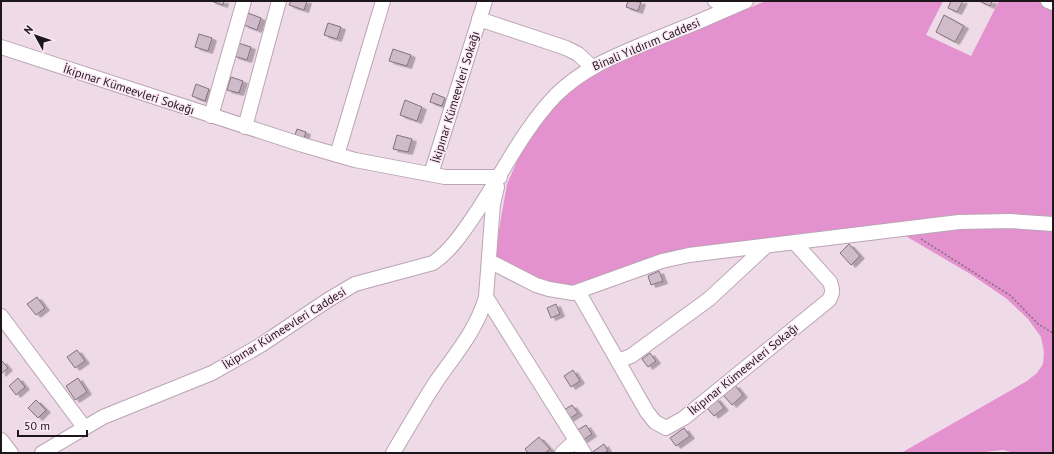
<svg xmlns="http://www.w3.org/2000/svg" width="1054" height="454" viewBox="0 0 1054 454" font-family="'PT Sans',sans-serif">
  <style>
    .green { fill: #e491cf }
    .building { fill: #cfbbc9; stroke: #83717e; filter: url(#shadow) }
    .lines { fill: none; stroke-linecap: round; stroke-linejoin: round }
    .minor-casing { stroke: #b9a5b3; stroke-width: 16 }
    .path { stroke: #7e7079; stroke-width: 1.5; stroke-dasharray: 2 2; stroke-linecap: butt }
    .minor { stroke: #fff; stroke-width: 14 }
    .labels { text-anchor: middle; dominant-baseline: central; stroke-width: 3; stroke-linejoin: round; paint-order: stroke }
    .street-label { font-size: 12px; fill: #1d161b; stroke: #fce7f6 }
  </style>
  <defs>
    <filter id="shadow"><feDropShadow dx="4.5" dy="2.5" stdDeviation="0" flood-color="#0004"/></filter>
  </defs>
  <rect width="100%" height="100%" fill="#efdae8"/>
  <path class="green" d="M766,1H943L926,35L971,56L999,1H1037L1053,9V453H1015L1003,450L976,453H901L1027,381L1037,373L1043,364L1044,352L1041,337L1028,319L1007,299L972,275L904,235L687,250L577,288C547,285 522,272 494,259L507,184L523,148L546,115L579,83L606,67Z"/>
  <g class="building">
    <path d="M211,1H224L223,5Z"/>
    <path d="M291,1H307L304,10L289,5Z"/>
    <path d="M628,1L641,2L638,11L626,7Z"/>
    <path d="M951,1H963L957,12L948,8Z"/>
    <path d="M979,1H992L990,6Z"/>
    <path d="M248,13L261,18L257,30L244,25Z"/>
    <path d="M944,15L964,26L955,42L936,32Z"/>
    <path d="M328,23L341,27L337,39L324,35Z"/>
    <path d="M199,34L212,38L208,51L195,47Z"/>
    <path d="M238,43L251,47L247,60L234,56Z"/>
    <path d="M393,49L411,55L407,66L389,61Z"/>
    <path d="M231,77L243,81L239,93L227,90Z"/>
    <path d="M196,84L209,89L205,101L192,96Z"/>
    <path d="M433,93L445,98L442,106L430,102Z"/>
    <path d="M405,100L422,107L417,121L400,115Z"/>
    <path d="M297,129L306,132L304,138L295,135Z"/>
    <path d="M397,135L412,139L408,152L393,149Z"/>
    <path d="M849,244L860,256L851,265L840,253Z"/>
    <path d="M659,271L663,281L651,285L648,276Z"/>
    <path d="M37,297L45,308L36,315L27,304Z"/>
    <path d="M556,304L560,314L551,318L547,308Z"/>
    <path d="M77,350L85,361L75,368L67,357Z"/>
    <path d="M650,353L656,361L648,367L642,359Z"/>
    <path d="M2,361L8,368L1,374V362Z"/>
    <path d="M573,370L580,381L571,387L564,376Z"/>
    <path d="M18,378L25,387L16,395L9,386Z"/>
    <path d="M78,378L87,392L75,400L66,386Z"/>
    <path d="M735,385L743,395L732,405L723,395Z"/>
    <path d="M716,398L724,408L714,416L706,407Z"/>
    <path d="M36,400L46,410L38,418L28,408Z"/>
    <path d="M572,405L578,413L569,419L564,410Z"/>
    <path d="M586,425L592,434L583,440L576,431Z"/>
    <path d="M684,428L690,436L676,446L670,438Z"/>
    <path d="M539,437L550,449L545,453H528L525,449Z"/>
    <path d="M604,444L608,451L604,453H591Z"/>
  </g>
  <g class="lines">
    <defs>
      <g id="minor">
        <path d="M715,1L732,7"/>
        <path d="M1048,1L1053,3"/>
        <path d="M479,19L566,48L578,54L592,67"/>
        <path d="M1,47L303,145L355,160L445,177H500"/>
        <path d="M211,116L244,1"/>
        <path d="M245,127L279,1"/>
        <path d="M337,155L383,1"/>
        <path d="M431,174L485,1"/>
        <path d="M489,261L536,285L549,289L573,293L662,261L689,255L959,222L1010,221L1053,224"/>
        <path d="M579,293L647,412L655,422L666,428L684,418L829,300C833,293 833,290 830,282L795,243"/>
        <path d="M486,297L584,453"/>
        <path d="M1,316L84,427"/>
        <path d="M618,361L631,356L709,299L765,247"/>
        <path d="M1,440L11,453"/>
        <path d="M42,453L103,417L212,373L261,345L328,300L355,284L433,263C452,250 465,229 478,210C503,172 524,128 556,95C584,67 618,55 653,40C684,28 715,15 746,1"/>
        <path d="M393,453C408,428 422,403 438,379C457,352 477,329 486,297L493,204L497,187"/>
        <path d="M562,453L576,440"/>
      </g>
    </defs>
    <use href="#minor" class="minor-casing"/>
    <path class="path" d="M921,239L1011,296L1038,324L1053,333"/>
    <use href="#minor" class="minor"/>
  </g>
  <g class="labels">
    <g class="street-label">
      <text transform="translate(646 44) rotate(-23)">Binali Yıldırım Caddesi</text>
      <text transform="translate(129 89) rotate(18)">İkipınar Kümeevleri Sokağı</text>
      <text transform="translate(455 97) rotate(-73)">İkipınar Kümeevleri Sokağı</text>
      <text transform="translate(284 328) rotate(-32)">İkipınar Kümeevleri Caddesi</text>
      <text transform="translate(743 369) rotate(-39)">İkipınar Kümeevleri Sokağı</text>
    </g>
  </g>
  <rect width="1054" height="454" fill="none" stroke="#1d161b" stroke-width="4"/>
  <g transform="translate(36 36) rotate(310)" stroke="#fce7f6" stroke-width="3" paint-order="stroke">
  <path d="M0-3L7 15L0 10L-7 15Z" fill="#1d161b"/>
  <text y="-6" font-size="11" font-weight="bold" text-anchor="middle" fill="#1d161b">N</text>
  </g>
  <path d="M18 430v6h69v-6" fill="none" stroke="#1d161b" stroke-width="2"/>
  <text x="24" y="430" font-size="12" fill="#1d161b" stroke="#fce7f6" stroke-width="3" paint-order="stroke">50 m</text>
</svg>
